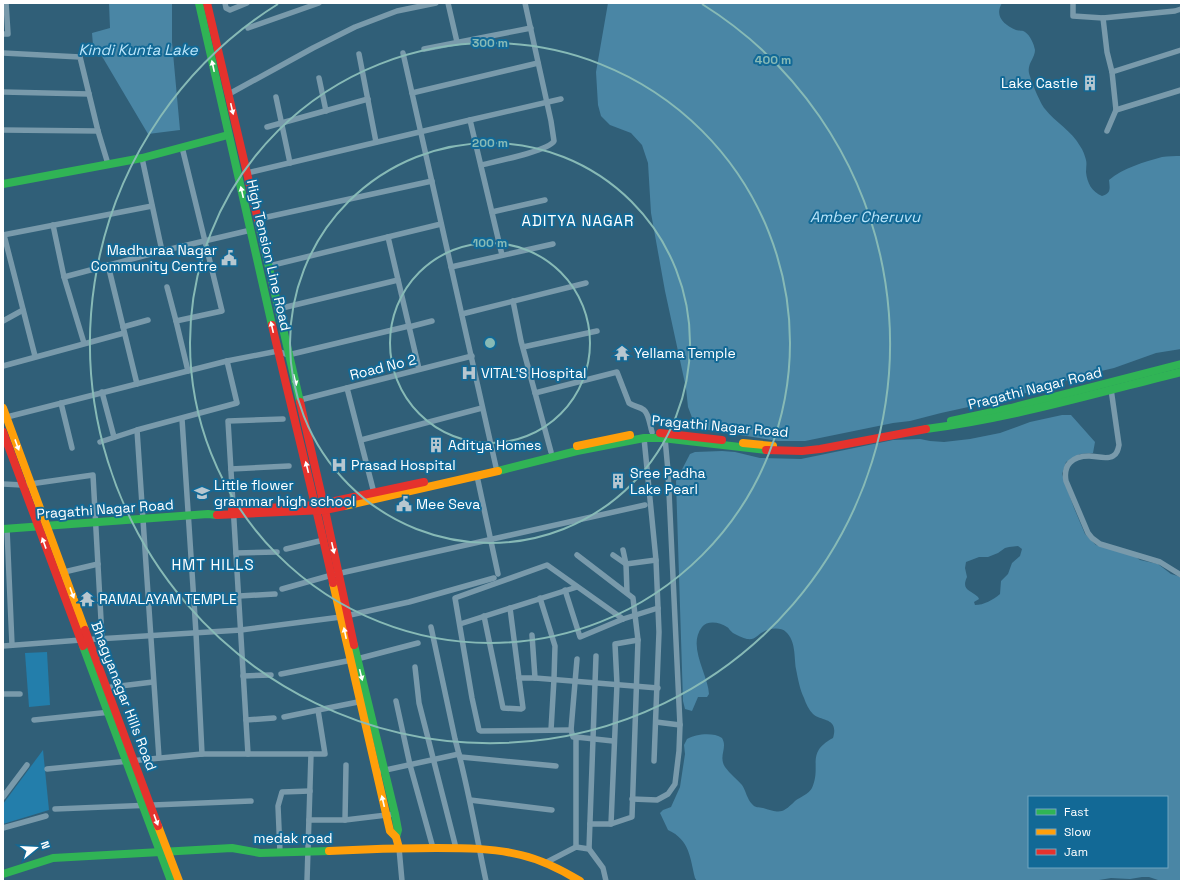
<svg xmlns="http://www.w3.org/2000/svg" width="1184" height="884" viewBox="0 0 1184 884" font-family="'Space Grotesk',sans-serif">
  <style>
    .green { fill: #237eab }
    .water { fill: #4a86a5; fill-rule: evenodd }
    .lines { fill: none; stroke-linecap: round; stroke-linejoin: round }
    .street { stroke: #799aab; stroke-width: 5.5 }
    .fast { stroke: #30b455; stroke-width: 8 }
    .slow { stroke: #ff9f0a; stroke-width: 8 }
    .jam { stroke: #e5322d; stroke-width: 8 }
    .oneway { fill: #fff }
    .ring { fill: none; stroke: #87bab6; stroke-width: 2 }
    .labels { text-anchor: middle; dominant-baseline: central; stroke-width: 4; stroke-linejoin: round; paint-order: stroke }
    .poi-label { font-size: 14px; fill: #fff; stroke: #126996; text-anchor: start }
    .street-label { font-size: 14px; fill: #fff; stroke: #126996 }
    .water-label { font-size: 15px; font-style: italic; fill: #bbe6fb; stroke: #126996 }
    .neighbourhood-label { font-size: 15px; letter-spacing: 1px; fill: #fff; stroke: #126996 }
    .centre { fill: #87bab6; stroke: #126996; stroke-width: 2 }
    .ring-label { font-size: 12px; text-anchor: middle; font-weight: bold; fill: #87bab6; stroke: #126996; stroke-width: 4; stroke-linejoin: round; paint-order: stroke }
  </style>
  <rect width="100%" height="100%" fill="#305f78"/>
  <g class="green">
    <path d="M47,652L50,705L29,707L25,653Z"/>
    <path d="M43,750L49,810L3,824V804Z"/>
  </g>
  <g class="water">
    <path d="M109,3H172V42L180,130L148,134L103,58L93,45L92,33L110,28Z"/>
    <path d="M608,3H1002C994,16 1004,25 1016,30C1019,31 1023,30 1025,32C1030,35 1034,44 1035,50C1035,58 1027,64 1029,73C1031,81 1040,103 1045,109C1055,122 1072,131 1080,146C1083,150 1085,156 1086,160C1087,164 1086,168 1086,172C1087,183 1092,192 1102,196C1111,193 1110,189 1109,180C1123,168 1144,162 1162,157C1168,156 1175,156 1181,156V349L1156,353L1114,368L1084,375L1030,392L991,402L941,413L910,421L893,423L805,441H778L696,428L688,407L686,388L665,291L651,213L648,163L642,145L631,133L610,125L601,116L598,105L596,72Z"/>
    <path d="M1062,415H1071L1095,442L1093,453L1080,454L1070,460L1066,462L1062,474L1074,508L1085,534L1096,545L1133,555L1140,560L1158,564L1171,574L1181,577V881H1161L1149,877H1142L1130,879L1111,878L1093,881H697L695,878C690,858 690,840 668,830L660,813L663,810L671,807L680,787L685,754L684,745L687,739C696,734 713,732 722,738C728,748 718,756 725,767C730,774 737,779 742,785C746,791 747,799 752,804C755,808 759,807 763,808C780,813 782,814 795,801C800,797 809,794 812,788C822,766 805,753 833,738C839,717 822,722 813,714C809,710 806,704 804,698C800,690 798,679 796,669C794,657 796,641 786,632C781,627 769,628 763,632C757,635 756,640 747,639C743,638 737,635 733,633C730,631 729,628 727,627C720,622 707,620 702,627C687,646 708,674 709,694L707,697H698L692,711L685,709L683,701L676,481L690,454L695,452L722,451L735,452L760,458L801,459L893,440L920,439L930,441L944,442L970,439L1000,433L1030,422ZM1018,546L1022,549L1020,556L1012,563L1008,574L1001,581L1000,594C993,600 984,605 975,605L974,602L979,599L978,597C970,590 961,590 967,577L965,568L966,562L979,557H988L998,553L1005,548L1009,547ZM1029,797H1167V867H1029Z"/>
  </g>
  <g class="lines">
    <g class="street">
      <path d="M225,3L226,8L230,10L247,3"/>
      <path d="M448,3L457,42"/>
      <path d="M1073,3V16L1103,18L1175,11L1181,9"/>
      <path d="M1103,18L1107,52L1112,72L1116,110L1107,131"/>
      <path d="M248,28L319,3"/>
      <path d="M3,34H8L6,3"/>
      <path d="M424,49L531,28"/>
      <path d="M3,53L80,57L98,131L108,164"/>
      <path d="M403,53L496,467"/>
      <path d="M359,54L376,142"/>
      <path d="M1112,72L1181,50"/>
      <path d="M319,78L326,111"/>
      <path d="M3,92L89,94"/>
      <path d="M412,93L538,63"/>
      <path d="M229,94L313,48L355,27L397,11L436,3"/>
      <path d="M276,97L290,163"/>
      <path d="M1116,110L1181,90"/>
      <path d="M470,120L502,255"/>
      <path d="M267,127L368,99"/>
      <path d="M3,130L98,131"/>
      <path d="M182,147L222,311L176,321L188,371"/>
      <path d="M142,158L162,251"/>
      <path d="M481,165C493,162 549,151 554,141L551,121L525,3"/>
      <path d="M247,173L470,120L561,99"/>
      <path d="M492,212L545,200"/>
      <path d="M258,219L432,181"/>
      <path d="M53,225L64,277L84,343"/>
      <path d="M3,235L152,206"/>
      <path d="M4,235L35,356"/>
      <path d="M388,237L419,369"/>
      <path d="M108,265L137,384"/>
      <path d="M269,266L441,224"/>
      <path d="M451,267L553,244"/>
      <path d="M64,277L162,251L251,230"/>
      <path d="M167,287L176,321"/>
      <path d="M513,301L521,341L551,452"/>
      <path d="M278,309L398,280"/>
      <path d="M462,314L586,283"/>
      <path d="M3,321L23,310"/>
      <path d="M123,327L148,320"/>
      <path d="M409,327L432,321"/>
      <path d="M523,347L597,331"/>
      <path d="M3,366L124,333"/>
      <path d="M347,388L374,493"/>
      <path d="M1111,389L1119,445C1118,450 1117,454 1113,456C1107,460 1096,456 1089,456C1072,456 1063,465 1066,481L1088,533L1092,538L1100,544L1160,562L1181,575"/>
      <path d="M102,392L114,437"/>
      <path d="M535,393L617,372L629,403C634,407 639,406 644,410C649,414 650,426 652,432"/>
      <path d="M300,400L472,356"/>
      <path d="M61,403L72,448"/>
      <path d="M3,418L227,361L278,351L288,355L409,326"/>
      <path d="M182,419L196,633L202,754"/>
      <path d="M137,430L159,758"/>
      <path d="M644,438L656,560L659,632L654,761"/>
      <path d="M361,440L482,408"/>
      <path d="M100,442L137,430L237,403L227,361"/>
      <path d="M231,469L289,466"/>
      <path d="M477,476L498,574"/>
      <path d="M3,484L23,485L93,475L102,638"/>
      <path d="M7,529L12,645"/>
      <path d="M286,549L324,540"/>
      <path d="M623,550L626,564"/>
      <path d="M236,553L277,552"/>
      <path d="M577,555L633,598L638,640L632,817L611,824H590"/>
      <path d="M613,555L626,564"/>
      <path d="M64,572L98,564"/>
      <path d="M282,589L332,575L645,505"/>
      <path d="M565,590L580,637L623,619L658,608"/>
      <path d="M627,592L626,564L656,560"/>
      <path d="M239,596L275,594"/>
      <path d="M540,598L555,646L554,679L551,730"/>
      <path d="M510,608L519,678H535L658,688"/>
      <path d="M484,616L503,708L521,709L523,708L519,678"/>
      <path d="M460,624L577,587"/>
      <path d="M431,627L455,739C468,786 476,834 486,881"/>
      <path d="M532,635L535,678"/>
      <path d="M3,646L81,640L241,630L341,617L409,602L494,578"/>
      <path d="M415,667L419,703L456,848"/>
      <path d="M281,674L357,659L418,643"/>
      <path d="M243,676L271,675"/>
      <path d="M104,688L153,682"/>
      <path d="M3,694H20"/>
      <path d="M396,701L410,765L433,848"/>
      <path d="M284,717L318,710"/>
      <path d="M34,720L111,712"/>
      <path d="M246,720L274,718"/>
      <path d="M656,722L680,725"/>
      <path d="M571,730L481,731L479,730L472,698L455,598L547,565L623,619"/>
      <path d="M576,737H573L571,730L577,659"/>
      <path d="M248,754L228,421L283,419"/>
      <path d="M311,754H325L318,710L363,701"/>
      <path d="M461,757L556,766"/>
      <path d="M47,769L202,754H311L307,881"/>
      <path d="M381,771L459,754"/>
      <path d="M3,797L27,765"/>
      <path d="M632,799L657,800L668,794L675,784L679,751L680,725L668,471L665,438"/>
      <path d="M470,800L552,810"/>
      <path d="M55,809L251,801"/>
      <path d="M309,820H345L395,814"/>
      <path d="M345,820L346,765"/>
      <path d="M611,824L617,684L615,644L638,640"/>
      <path d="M3,828L46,816"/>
      <path d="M576,847V737L613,741"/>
      <path d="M399,848L402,881"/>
      <path d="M589,849L596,656"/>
      <path d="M280,852L278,806L282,792L310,791"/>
      <path d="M545,863L576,847L589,849L603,868L606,881"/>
    </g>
    <g class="fast">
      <path d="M199,3L272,325"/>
      <path d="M3,184L142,158L228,135"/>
      <path d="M258,220L300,402"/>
      <path d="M951,421L1011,408L1181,364"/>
      <path d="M926,429C1012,418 1097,393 1181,372"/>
      <path d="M498,471L577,451L644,438H662L766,450"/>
      <path d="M3,529L208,514L217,515"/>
      <path d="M354,645L395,814L398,830L396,837"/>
      <path d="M83,646L171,881"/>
      <path d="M3,874L53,858L232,848L260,853L329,851"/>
    </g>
    <g class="slow">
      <path d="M3,408L85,630"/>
      <path d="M743,443L773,446"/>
      <path d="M577,446L630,435"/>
      <path d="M344,506L498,471"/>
      <path d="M333,583L390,831L396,837L399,848"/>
      <path d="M158,826L179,881"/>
      <path d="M329,851C365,849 401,848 436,848C464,848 494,848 521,855C542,860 562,870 580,881"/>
    </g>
    <g class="jam">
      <path d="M207,3L258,220"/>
      <path d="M272,325C292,411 314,497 333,583"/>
      <path d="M300,402L325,510L354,645"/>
      <path d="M3,432L83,646"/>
      <path d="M660,433L722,440"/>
      <path d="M766,450L802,451L820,449L926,429"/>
      <path d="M232,510L316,505L424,482"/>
      <path d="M217,515L325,510L344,506"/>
      <path d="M85,630L158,826"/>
    </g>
  </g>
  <defs><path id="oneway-solid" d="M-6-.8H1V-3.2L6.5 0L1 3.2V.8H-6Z"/></defs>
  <g class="oneway">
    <use href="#oneway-solid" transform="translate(213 66) rotate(-102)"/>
    <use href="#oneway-solid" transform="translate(232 109) rotate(77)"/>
    <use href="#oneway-solid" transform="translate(242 192) rotate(-103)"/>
    <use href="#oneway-solid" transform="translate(272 327) rotate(-103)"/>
    <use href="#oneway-solid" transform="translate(295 380) rotate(76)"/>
    <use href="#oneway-solid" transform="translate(17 445) rotate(70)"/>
    <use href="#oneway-solid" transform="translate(307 467) rotate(-104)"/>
    <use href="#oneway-solid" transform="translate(44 543) rotate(-110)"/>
    <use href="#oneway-solid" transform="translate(333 548) rotate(77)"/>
    <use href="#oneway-solid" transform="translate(72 593) rotate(70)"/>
    <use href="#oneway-solid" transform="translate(345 633) rotate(-102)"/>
    <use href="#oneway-solid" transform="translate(361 675) rotate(76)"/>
    <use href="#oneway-solid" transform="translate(383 801) rotate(-103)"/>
    <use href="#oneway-solid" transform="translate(156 820) rotate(70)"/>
  </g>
  <g class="ring">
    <circle cx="490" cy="343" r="100"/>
    <circle cx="490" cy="343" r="200"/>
    <circle cx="490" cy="343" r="300"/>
    <path d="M702 4A400 400 0 1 1 278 4"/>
  </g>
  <defs>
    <symbol id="building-bare" viewBox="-9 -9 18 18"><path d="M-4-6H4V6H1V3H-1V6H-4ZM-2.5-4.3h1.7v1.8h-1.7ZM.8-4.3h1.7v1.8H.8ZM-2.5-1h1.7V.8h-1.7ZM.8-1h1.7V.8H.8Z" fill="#b7c7d0" stroke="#126996" stroke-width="2.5" paint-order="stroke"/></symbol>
    <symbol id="civic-bare" viewBox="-9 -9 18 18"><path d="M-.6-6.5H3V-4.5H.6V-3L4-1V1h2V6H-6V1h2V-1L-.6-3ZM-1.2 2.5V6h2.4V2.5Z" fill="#b7c7d0" stroke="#126996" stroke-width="2.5" paint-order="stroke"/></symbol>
    <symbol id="temple-bare" viewBox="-9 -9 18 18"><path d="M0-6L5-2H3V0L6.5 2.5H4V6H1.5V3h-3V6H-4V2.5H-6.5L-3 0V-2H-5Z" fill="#b7c7d0" stroke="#126996" stroke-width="2.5" paint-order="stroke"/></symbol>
    <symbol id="hospital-bare" viewBox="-9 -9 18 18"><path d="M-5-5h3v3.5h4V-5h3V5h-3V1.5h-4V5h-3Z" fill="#b7c7d0" stroke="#126996" stroke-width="2.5" paint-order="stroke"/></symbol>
    <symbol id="school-bare" viewBox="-9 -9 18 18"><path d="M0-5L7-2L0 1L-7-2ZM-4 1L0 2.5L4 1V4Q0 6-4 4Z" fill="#b7c7d0" stroke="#126996" stroke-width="2.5" paint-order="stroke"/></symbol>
  </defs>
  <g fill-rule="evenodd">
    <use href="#building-bare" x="1079" y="72" width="22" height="22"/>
    <use href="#civic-bare" x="218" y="247" width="22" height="22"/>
    <use href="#temple-bare" x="611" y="342" width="22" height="22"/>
    <use href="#hospital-bare" x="458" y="362" width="22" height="22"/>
    <use href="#building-bare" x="425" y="434" width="22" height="22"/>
    <use href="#hospital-bare" x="328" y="454" width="22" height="22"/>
    <use href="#building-bare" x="607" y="470" width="22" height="22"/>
    <use href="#school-bare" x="191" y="482" width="22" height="22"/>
    <use href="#civic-bare" x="393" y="493" width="22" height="22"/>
    <use href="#temple-bare" x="76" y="588" width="22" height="22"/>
  </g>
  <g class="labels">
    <g class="poi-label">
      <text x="1078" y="83" text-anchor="end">Lake Castle</text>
      <text x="217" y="250" text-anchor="end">Madhuraa Nagar<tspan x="217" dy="16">Community Centre</tspan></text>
      <text x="634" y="353">Yellama Temple</text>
      <text x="481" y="373">VITAL'S Hospital</text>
      <text x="448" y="445">Aditya Homes</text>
      <text x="351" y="465">Prasad Hospital</text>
      <text x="630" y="473">Sree Padha<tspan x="630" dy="16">Lake Pearl</tspan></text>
      <text x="214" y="485">Little flower<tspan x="214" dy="16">grammar high school</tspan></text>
      <text x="416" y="504">Mee Seva</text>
      <text x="99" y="599">RAMALAYAM TEMPLE</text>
    </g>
    <g class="street-label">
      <text transform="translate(269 255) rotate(77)">High Tension Line Road</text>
      <text transform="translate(383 367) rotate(-14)">Road No 2</text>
      <text transform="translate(1035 388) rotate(-14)">Pragathi Nagar Road</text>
      <text transform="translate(720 426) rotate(5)">Pragathi Nagar Road</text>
      <text transform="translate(105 509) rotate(-4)">Pragathi Nagar Road</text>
      <text transform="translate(124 696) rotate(69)">Bhagyanagar Hills Road</text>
      <text x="293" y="838">medak road</text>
    </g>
    <g class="water-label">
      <text x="138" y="49">Kindi Kunta Lake</text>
      <text x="865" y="216">Amber Cheruvu</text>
    </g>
    <g class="neighbourhood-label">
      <text x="578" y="220">ADITYA NAGAR</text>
      <text x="213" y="564">HMT HILLS</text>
    </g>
  </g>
  <circle cx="490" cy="343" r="6" class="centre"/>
  <g class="ring-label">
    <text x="490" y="47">300 m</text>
    <text x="773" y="64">400 m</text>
    <text x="490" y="147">200 m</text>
    <text x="490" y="247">100 m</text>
  </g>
  <rect width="1184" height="884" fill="none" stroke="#ffffff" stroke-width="8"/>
  <rect x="1028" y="796" width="140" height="72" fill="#126996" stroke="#71a5c0"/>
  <rect x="1036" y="809" width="20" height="6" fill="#30b455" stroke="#71a5c0"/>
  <text x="1064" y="816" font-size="12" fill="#ffffff">Fast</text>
  <rect x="1036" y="829" width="20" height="6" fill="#ff9f0a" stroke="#71a5c0"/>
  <text x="1064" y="836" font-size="12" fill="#ffffff">Slow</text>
  <rect x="1036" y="849" width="20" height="6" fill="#e5322d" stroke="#71a5c0"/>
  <text x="1064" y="856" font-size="12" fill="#ffffff">Jam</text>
  <g transform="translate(36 848) rotate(72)" stroke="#126996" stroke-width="3" paint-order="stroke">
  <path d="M0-3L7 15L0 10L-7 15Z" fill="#ffffff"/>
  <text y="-6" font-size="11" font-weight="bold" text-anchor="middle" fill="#ffffff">N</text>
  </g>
</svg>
